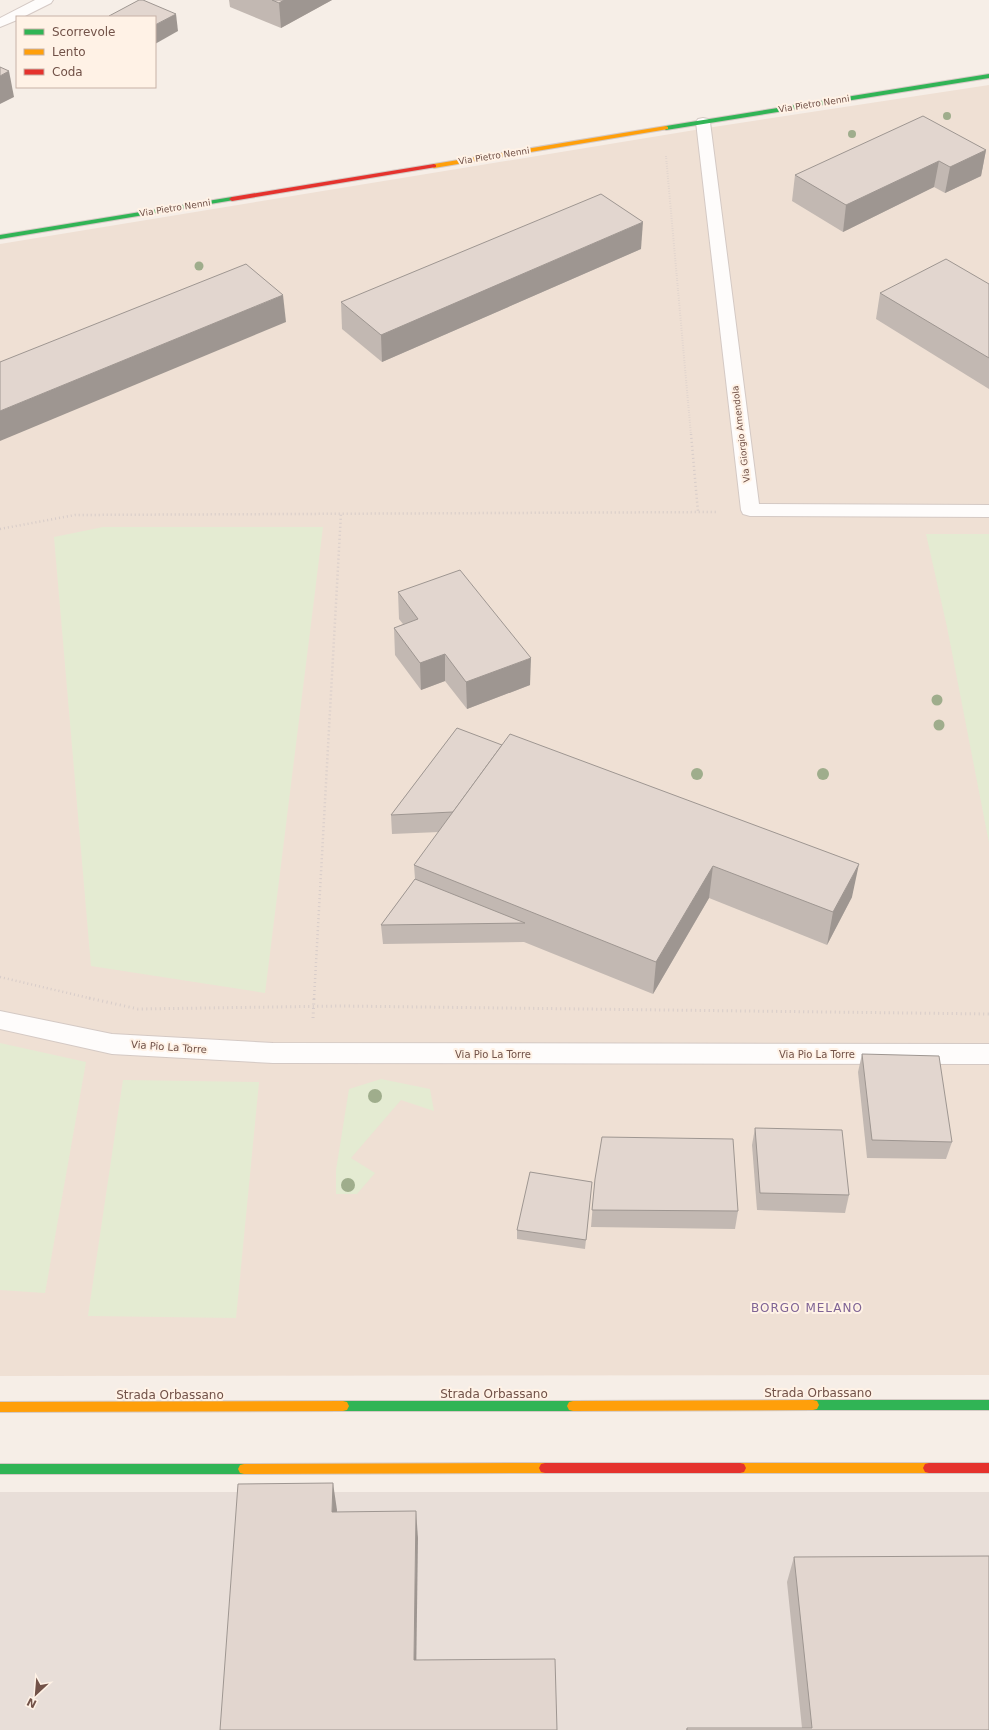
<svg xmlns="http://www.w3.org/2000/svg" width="989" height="1730" viewBox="0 0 989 1730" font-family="'DejaVu Sans',sans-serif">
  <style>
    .residential { fill: #efe0d4 }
    .industrial { fill: #e8ded8 }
    .green { fill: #e4ebd2 }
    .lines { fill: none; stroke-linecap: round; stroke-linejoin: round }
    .street-casing { stroke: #d4c9c4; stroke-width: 2 }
    .fast-casing { stroke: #d4c9c4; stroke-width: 2 }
    .slow-casing { stroke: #d4c9c4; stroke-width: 2 }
    .jam-casing { stroke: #d4c9c4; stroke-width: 2 }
    .path-far2 { stroke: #d7ccc9; stroke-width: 2; stroke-dasharray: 0.5 2; stroke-linecap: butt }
    .path-far1 { stroke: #d7ccc9; stroke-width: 2.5; stroke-dasharray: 1 3; stroke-linecap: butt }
    .path { stroke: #d7ccc9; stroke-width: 3; stroke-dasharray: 1 3.5; stroke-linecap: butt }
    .street { fill: #fefcfb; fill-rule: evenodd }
    .fast { fill: #30b455; fill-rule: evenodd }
    .slow { fill: #ff9f0a; fill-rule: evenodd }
    .jam { fill: #e5322d; fill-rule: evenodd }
    .tree { fill: #9fad8c }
    .wall { fill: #c2b8b2 }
    .shaded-wall { fill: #9e9691 }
    .building { fill: #e2d6cf; stroke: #9e9691 }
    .labels { text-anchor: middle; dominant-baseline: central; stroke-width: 4; stroke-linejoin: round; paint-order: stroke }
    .far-street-label { font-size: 9px; fill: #725248; stroke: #fff2e6 }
    .street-label { font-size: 10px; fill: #725248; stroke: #fff2e6 }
    .quarter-label { font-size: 12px; letter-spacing: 1px; fill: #7f6495; stroke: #fff2e6 }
    .near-street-label { font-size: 12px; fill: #725248; stroke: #fff2e6 }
  </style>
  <rect width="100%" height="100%" fill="#f6eee7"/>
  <path class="residential" d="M989,85V1375L0,1376V244L707,128Z"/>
  <rect class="industrial" x="0" y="1492" width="989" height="238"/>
  <g class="green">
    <path d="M103,527H323L265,993L91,966L54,537Z"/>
    <path d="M926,534H989V843L947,627Z"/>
    <path d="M0,1043L86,1062L45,1293L0,1290Z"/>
    <path d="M381,1079L430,1089L434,1111L401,1100L351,1158L375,1173L357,1194H336V1170L349,1089Z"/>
    <path d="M123,1080L259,1082L236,1318L88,1316Z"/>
  </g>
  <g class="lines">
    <defs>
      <g id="street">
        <path d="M35,0H53L51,3L23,17H17V20L0,27V18Z"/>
        <path d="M703,118L708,119L710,122L759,504L989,505V517L750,516L743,514L741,510L696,122L698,119Z"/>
        <path d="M0,1011L112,1034L273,1043L989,1044V1064L273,1063L112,1054L0,1029Z"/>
      </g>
      <g id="fast">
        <path d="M989,74V78L666,130L663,128L666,126Z"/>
        <path d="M232,197L235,199L234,200L0,239V235Z"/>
        <path d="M813,1400H989V1410H813L809,1409L807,1405L809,1401Z"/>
        <path d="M343,1401H573L577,1402L579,1406L577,1410L573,1411H343L339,1410L337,1406L339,1402Z"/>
        <path d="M0,1464H244L248,1465L250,1469L248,1473L244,1474H0Z"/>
      </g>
      <g id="slow">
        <path d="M666,126L668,127V129L434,168L431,166L434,164Z"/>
        <path d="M813,1400L817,1401L819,1405L817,1409L813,1410L573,1411L569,1410L567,1406L569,1402L573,1401Z"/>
        <path d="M343,1401L347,1402L349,1406L347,1410L343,1411L0,1412V1402Z"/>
        <path d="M545,1463L549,1464L551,1468L549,1472L545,1473L244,1474L240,1473L238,1469L240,1465L244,1464Z"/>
        <path d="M740,1463H929L933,1464L935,1468L933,1472L929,1473H740L736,1472L734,1468L736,1464Z"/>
      </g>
      <g id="jam">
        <path d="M434,164L436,165V167L232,201L229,199L232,197Z"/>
        <path d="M545,1463H740L744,1464L746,1468L744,1472L740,1473H545L541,1472L539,1468L541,1464Z"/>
        <path d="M929,1463H989V1473H929L925,1472L923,1468L925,1464Z"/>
      </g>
    </defs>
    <use href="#street" class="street-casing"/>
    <use href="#fast" class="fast-casing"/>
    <use href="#slow" class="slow-casing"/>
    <use href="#jam" class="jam-casing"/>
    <path class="path-far2" d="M666,156L691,435"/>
    <g class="path-far1">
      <path d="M691,434L698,512"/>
      <path d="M0,529L75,515L718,512"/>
      <path d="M0,977L93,999"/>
      <path d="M314,999L341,513"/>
    </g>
    <g class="path">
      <path d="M89,998L138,1009L341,1006L989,1014"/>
      <path d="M313,1018L314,998"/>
    </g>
    <use href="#street" class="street"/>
    <use href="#fast" class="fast"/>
    <use href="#slow" class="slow"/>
    <use href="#jam" class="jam"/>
  </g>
  <g class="tree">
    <circle cx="947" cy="116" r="4"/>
    <circle cx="852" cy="134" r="4"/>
    <circle cx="199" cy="266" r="4.5"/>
    <circle cx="937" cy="700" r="5.5"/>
    <circle cx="939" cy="725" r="5.5"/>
    <circle cx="697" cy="774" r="6"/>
    <circle cx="823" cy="774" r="6"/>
    <circle cx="375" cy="1096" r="7"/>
    <circle cx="348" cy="1185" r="7"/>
  </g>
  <g class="wall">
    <path d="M229,0H332L281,28L230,7Z"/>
    <path d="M986,150L981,176L945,193L934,187L843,232L792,201L795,175Z"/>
    <path d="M641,249L382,362L342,329L341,302Z"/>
    <path d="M989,284V389L876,319L880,293Z"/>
    <path d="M398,592L530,685L467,709L445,681L421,690L395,655L394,628L403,624L399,619Z"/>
    <path d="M457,728L852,897L827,945L709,898L653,994L524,942L383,944L381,925L415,879L414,865L439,832L392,834L391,815Z"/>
    <path d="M862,1054L952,1142L946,1159L867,1158L858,1072Z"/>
    <path d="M755,1128L849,1195L845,1213L757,1210L752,1145Z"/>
    <path d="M595,1179L738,1211L735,1229L591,1227Z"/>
    <path d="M591,1191L585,1249L517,1239V1230Z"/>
    <path d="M794,1557L989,1730H686L687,1728H802L787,1582Z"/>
  </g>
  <g class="shaded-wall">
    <path d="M284,0H332L281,28L279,3Z"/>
    <path d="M176,14L178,31L155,44V25Z"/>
    <path d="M9,71L14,97L0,104V76Z"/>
    <path d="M986,150L981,176L945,193L950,167Z"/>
    <path d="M939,161L934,187L843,232L846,205Z"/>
    <path d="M643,222L641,249L382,362L381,335Z"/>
    <path d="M283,295L286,322L0,441V411Z"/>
    <path d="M445,654V681L421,690L420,663Z"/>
    <path d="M531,658L530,685L467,709L466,682Z"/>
    <path d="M859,864L852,897L827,945L833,912Z"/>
    <path d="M713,866L709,898L653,994L656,962Z"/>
    <path d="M333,1483L337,1510L336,1539L332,1512Z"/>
    <path d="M416,1511L418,1538L416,1684L414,1660Z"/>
  </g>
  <g class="building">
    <path d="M139,0H143L176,14L155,25V17H112L109,16Z"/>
    <path d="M272,0H284L279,3Z"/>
    <path d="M0,67L9,71L0,76Z"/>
    <path d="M923,116L986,150L950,167L939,161L846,205L795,175Z"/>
    <path d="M601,194L643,222L381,335L341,302Z"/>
    <path d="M946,259L989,284V358L880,293Z"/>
    <path d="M246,264L283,295L0,411V362Z"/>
    <path d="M460,570L531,658L466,682L445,654L420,663L394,628L418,619L398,592Z"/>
    <path d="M457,728L502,745L453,812L391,815Z"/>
    <path d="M510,734L859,864L833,912L713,866L656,962L414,865Z"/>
    <path d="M415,879L525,923L381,925Z"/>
    <path d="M862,1054L939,1056L952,1142L872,1140Z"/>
    <path d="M755,1128L842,1130L849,1195L760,1193Z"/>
    <path d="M602,1137L733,1139L738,1211L592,1210L595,1179Z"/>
    <path d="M530,1172L592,1182L586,1240L517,1230Z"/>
    <path d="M333,1483L332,1512L416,1511L414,1660L555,1659L557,1730H220L238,1484Z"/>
    <path d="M989,1556V1730H687V1728H812L794,1557Z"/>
  </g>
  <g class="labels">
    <g class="far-street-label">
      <text transform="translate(814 104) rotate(-9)">Via Pietro Nenni</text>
      <text transform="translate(494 156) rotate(-9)">Via Pietro Nenni</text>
      <text transform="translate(175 208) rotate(-9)">Via Pietro Nenni</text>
      <text transform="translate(741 434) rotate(-97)">Via Giorgio Amendola</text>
    </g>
    <g class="street-label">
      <text transform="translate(169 1047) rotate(4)">Via Pio La Torre</text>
      <text x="493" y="1054">Via Pio La Torre</text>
      <text x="817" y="1054">Via Pio La Torre</text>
    </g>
    <g class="quarter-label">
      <text x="807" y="1308">BORGO MELANO</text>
    </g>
    <g class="near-street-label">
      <text x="818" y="1393">Strada Orbassano</text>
      <text x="494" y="1394">Strada Orbassano</text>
      <text x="170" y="1395">Strada Orbassano</text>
    </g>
  </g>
  <rect x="16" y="16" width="140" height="72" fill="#fff2e6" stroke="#c7b2a7"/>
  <rect x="24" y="29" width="20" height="6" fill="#30b455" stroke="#c7b2a7"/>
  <text x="52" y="36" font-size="12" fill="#725248">Scorrevole</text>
  <rect x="24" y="49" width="20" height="6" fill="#ff9f0a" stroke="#c7b2a7"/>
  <text x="52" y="56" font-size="12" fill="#725248">Lento</text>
  <rect x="24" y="69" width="20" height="6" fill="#e5322d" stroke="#c7b2a7"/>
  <text x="52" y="76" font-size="12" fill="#725248">Coda</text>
  <g transform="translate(36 1694) rotate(206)" stroke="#fff2e6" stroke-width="3" paint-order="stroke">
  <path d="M0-3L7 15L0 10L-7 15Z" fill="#725248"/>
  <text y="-6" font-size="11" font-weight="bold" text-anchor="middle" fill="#725248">N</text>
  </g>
</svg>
